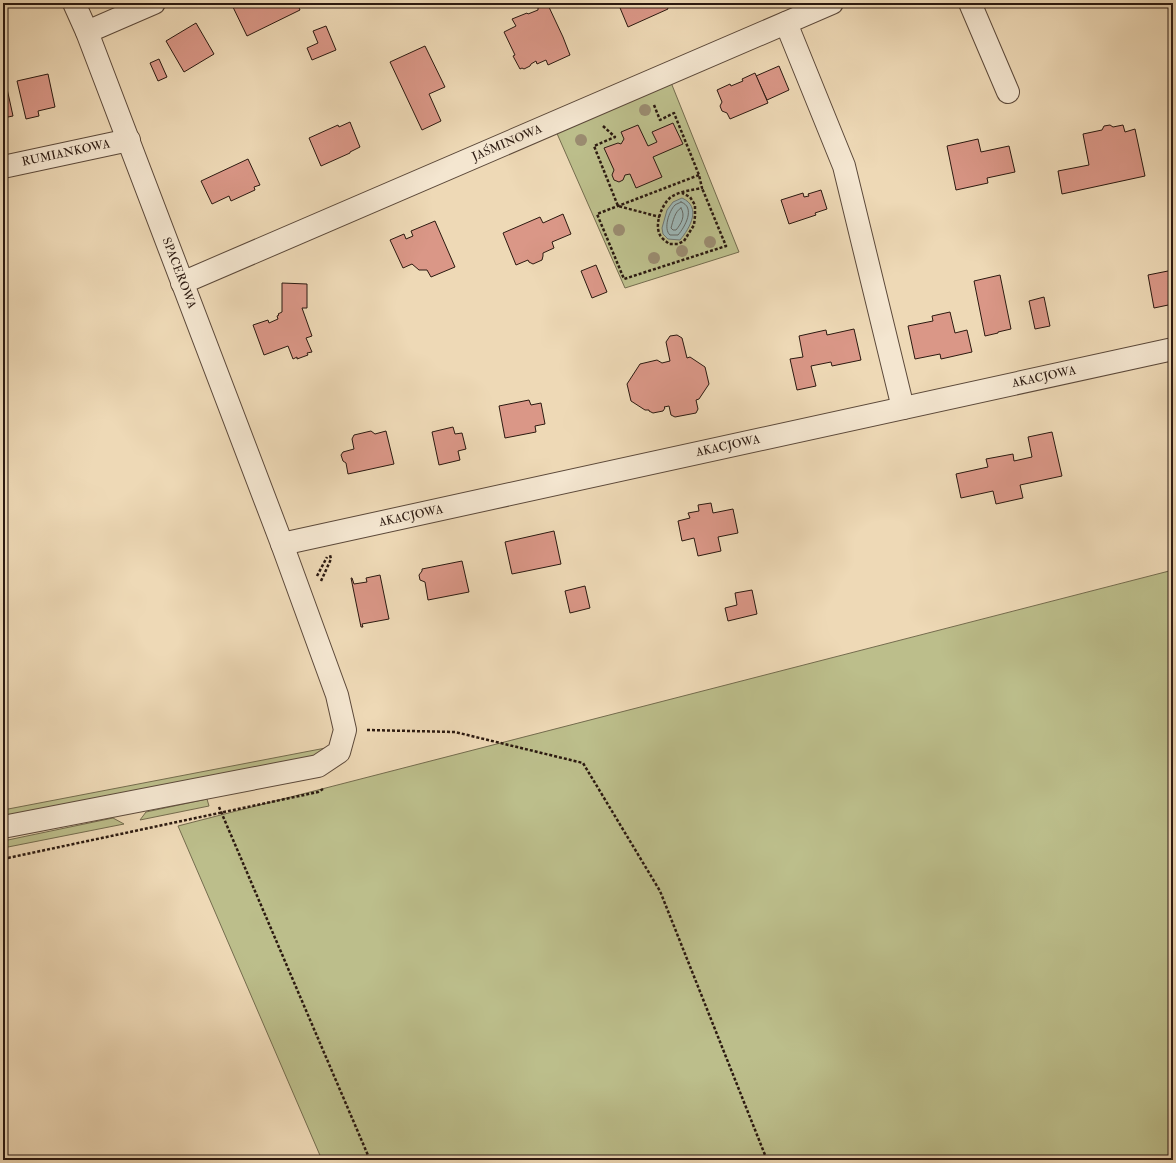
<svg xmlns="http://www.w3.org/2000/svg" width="1176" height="1163" viewBox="0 0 1176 1163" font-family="'IM FELL Double Pica',serif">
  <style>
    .green { fill: #bcbe8b; stroke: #746c4e }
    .water { fill: #9db8b8; stroke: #6f7875 }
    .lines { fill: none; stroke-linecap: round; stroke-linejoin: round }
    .shore { stroke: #646864; stroke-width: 1 }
    .building { fill: #da9787; stroke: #2b1910 }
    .minor-casing { stroke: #5c493a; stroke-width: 24 }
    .path { stroke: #2b1910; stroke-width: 2.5; stroke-dasharray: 3 2; stroke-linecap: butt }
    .minor { stroke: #f4e6d0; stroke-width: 22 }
    .tree { fill: #9a8b6f }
    .labels { text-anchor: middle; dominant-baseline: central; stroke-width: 3.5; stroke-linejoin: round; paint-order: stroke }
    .street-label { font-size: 12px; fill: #2b1910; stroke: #f4e6d0 }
  </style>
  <rect width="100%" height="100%" fill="#eed9b6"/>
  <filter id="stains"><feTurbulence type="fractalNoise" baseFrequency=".005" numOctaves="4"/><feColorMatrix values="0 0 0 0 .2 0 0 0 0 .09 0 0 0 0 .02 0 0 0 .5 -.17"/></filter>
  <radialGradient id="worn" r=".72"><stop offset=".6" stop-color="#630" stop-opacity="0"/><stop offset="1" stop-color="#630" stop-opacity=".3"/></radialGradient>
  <g class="green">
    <path d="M670,80L739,252L625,288L555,129Z"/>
    <path d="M1173,570V1160H322L178,826Z"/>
    <path d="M336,746L329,754L3,820V810Z"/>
    <path d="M207,799L209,806L140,820L146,812Z"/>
    <path d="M113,818L124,824L3,848V841Z"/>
  </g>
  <path class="water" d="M682,198C702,207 690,228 680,240L668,239L663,234L662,228L667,210L673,202Z"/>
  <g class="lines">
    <g class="shore">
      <path d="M681,202C696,207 685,227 678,235H670C663,229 669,211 675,205C676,204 680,203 681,202Z"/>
      <path d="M681,208C686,216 681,224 676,230H673L671,228C673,221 675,211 681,208Z"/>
    </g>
  </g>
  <g class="building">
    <path d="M231,3H297L300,10L247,36Z"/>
    <path d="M618,3H666L668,9L628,27Z"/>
    <path d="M544,5L546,6L548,5L563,37L570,55L548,65L546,60L537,64L536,61L531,64L530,66L524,69L522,68L520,69L513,56L515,55L504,32L516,26L512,19L527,13L528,14L538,10V8Z"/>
    <path d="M196,23L214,54L184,72L166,41Z"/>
    <path d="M326,26L336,50L312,60L307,48L318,43L313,31Z"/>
    <path d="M425,46L445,87L429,94L441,121L422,130L390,62Z"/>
    <path d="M159,59L167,77L158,81L150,63Z"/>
    <path d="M779,66L789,90L767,100L756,76Z"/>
    <path d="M755,73L768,103L730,119L727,113L722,111L720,106L722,102L717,90L730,84L731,86L743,81L742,79Z"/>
    <path d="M48,74L55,107L38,111L39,116L26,119L17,81Z"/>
    <path d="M3,84H6L13,116L3,118Z"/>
    <path d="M350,122L360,147L350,152V153L321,166L309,138L338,125L339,127Z"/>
    <path d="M673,123L683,144L653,157L662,177L636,188L630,174L625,175L623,180L619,182L614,180L612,175L614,170L604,148L618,143L621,144L624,139L621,132L638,125L648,146L657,142L652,132Z"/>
    <path d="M1110,125L1113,127L1123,125L1125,132L1135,129L1145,176L1062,194L1058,171L1089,165L1083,134L1102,130L1104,126Z"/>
    <path d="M978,139L981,152L1009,146L1015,172L987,178L988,183L956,190L947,146Z"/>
    <path d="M248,159L260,185L254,187L255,190L231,201L229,196L212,204L201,181Z"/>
    <path d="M821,190L827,209L815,213L816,215L789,224L781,200L803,193L804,197L809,196L808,194Z"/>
    <path d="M563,214L571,234L552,242L554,248L543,253V256L542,260L533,264L529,262L528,260L516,265L503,233L540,217L543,223Z"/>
    <path d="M435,221L455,267L431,277L427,270H419L412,264L403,268L390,240L404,234L406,239L413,236L411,231Z"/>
    <path d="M596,265L607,292L592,298L581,271Z"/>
    <path d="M1173,270V304L1154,308L1148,275Z"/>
    <path d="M1000,275L1011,329L998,332V333L985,336L974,281Z"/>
    <path d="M282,283L307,284V308H302L312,336L306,338L312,352L307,353L308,355L297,359V357L293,359L288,346L264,355L253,325L268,320L269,323L278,319L277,316L279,315L278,314L282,312Z"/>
    <path d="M1044,297L1050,326L1035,329L1029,301Z"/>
    <path d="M950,312L955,333L967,330L972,352L941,359L940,354L915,359L908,326L933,321L932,316Z"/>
    <path d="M854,329L861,360L832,366L831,362L811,366L816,386L797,390L790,359L803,357L799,336L826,330L827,335Z"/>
    <path d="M677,335L682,338L687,358L690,357L705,367L709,384L699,399L696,400L698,409L696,413L675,417L671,415L669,406L664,407L665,408L663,411L653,413L649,411V410H645L631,401L627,384L640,364L657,360L662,363L670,361L666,342L670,336Z"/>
    <path d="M529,400L531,405L541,403L545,424L535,426L536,432L505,438L499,406Z"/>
    <path d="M453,427L455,434L462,433L466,449L458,451L460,460L439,465L432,432Z"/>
    <path d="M371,431L375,434L386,431L394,464L348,474L346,463L343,461L341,455L343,452L354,449L352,439L354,435Z"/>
    <path d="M1052,432L1062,476L1020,485L1023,498L996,504L993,491L961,498L956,474L988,467L986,459L1013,454L1014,461L1032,457L1028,437Z"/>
    <path d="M711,503L713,513L733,509L738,533L718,537L721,551L698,556L694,538L682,541L678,521L690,518L688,513L699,511L698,505Z"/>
    <path d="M554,531L561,564L512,574L505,542Z"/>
    <path d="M462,561L469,592L428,600L425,582L420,580L419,575L422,571V569Z"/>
    <path d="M380,575L389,619L362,624L363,627H361L351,578H352L354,584L367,582L366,578Z"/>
    <path d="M585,586L590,608L570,613L565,591Z"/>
    <path d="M752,590L757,614L728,621L725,608L737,605L735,593Z"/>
  </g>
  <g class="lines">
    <defs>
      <g id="minor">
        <path d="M970,3L1008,92"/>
        <path d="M786,23L844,166L903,408"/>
        <path d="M87,32L154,3"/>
        <path d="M3,167L129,140"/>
        <path d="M182,283L832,3"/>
        <path d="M282,544L1173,349"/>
        <path d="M3,827L318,766L339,752L345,730L337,695L282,544L87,32L74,3"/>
      </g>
    </defs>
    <use href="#minor" class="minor-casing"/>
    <g class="path">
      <path d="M654,105L660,120L674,113L699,175L702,188C693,190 680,191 671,197C662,204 654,224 660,235C661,238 666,241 669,244H678L684,241L694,225L695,216V205L690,197L682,193"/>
      <path d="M603,126L615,137L594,146L618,206L660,217"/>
      <path d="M699,175L597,214L624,279L726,246L702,188"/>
      <path d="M317,576L327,557"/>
      <path d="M321,581L331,559L330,555"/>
      <path d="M367,730L455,732L583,763L660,891L767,1160"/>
      <path d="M219,807L370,1160"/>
      <path d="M3,859L318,792L323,789"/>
    </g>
    <use href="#minor" class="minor"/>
  </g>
  <g class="tree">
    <circle cx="645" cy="110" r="6"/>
    <circle cx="581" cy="140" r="6"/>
    <circle cx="619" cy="230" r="6"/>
    <circle cx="710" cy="242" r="6"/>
    <circle cx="682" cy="251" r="6"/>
    <circle cx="654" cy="258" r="6"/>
  </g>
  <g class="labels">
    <g class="street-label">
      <text transform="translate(507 143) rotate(-23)">JAŚMINOWA</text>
      <text transform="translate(66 153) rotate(-12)">RUMIANKOWA</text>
      <text transform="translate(179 273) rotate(69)">SPACEROWA</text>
      <text transform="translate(1044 377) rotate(-12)">AKACJOWA</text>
      <text transform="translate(728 446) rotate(-12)">AKACJOWA</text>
      <text transform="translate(411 516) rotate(-12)">AKACJOWA</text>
    </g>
  </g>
  <rect width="1176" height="1163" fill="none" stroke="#eed9b6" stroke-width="16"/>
  <rect x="4" y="4" width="1168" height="1155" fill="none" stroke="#2b1910" stroke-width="2"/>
  <rect x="8" y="8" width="1160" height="1147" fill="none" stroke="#2b1910"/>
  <rect width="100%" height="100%" filter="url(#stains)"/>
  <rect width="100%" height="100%" fill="url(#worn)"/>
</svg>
